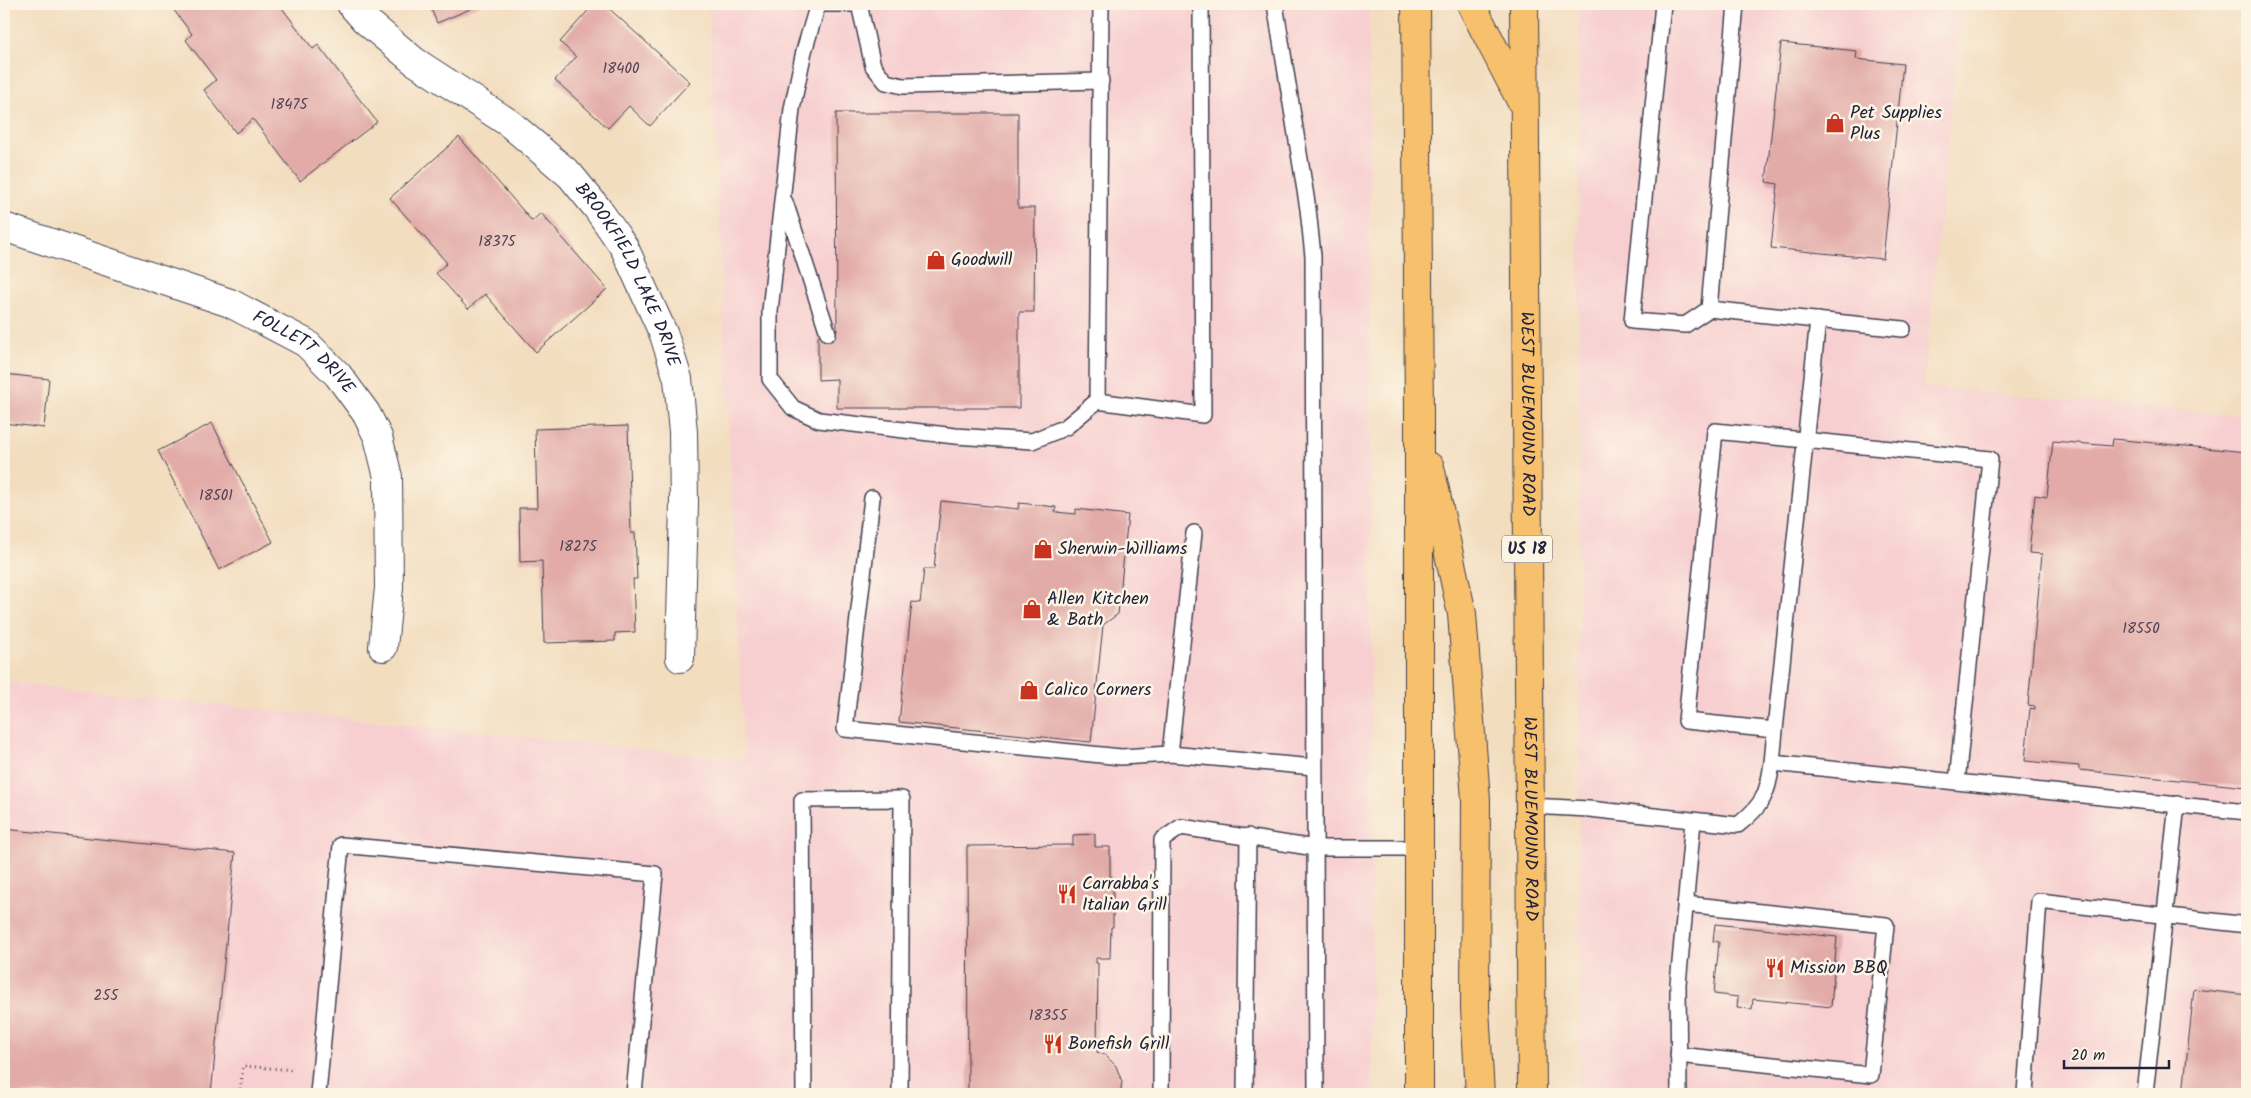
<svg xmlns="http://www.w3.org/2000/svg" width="2251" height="1098" viewBox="0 0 2251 1098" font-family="Kalam,sans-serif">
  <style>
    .built { fill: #f7cfd0 }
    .building { fill: #e2aba8 }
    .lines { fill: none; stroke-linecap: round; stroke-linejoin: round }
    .lane-casing { stroke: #413e4f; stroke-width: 18 }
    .street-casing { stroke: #413e4f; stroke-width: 30 }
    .primary-casing { stroke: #413e4f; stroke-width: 30 }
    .path { stroke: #413e4f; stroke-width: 3; stroke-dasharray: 1 4; stroke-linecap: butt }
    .lane { stroke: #fff; stroke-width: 15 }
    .street { stroke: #fff; stroke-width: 28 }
    .primary { stroke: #f7c06c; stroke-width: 28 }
    .labels { text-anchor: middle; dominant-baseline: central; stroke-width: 5; stroke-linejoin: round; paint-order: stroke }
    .number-label { font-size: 15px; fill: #524456 }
    .shield { fill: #fcf5e5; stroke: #63616e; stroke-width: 1 }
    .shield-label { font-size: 16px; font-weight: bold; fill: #22223b }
    .poi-label { font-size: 18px; fill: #22223b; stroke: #fcf5e5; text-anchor: start }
    .street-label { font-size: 18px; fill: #22223b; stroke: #fcf5e5 }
  </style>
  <rect width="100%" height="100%" fill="#fcf5e5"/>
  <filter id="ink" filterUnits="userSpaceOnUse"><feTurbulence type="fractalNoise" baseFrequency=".02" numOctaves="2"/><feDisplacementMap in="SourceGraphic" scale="10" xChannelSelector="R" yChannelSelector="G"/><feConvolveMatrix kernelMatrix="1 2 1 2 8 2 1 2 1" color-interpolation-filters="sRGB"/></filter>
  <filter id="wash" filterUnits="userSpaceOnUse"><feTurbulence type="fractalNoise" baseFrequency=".0096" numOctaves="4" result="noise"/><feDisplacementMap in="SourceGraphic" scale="20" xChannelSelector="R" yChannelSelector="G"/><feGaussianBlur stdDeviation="1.12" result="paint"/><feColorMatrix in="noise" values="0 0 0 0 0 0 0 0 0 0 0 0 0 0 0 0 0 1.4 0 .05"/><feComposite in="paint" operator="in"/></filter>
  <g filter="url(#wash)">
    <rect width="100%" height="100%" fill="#f3ddbf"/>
    <g class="built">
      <path d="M709,4H1369L1372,1094H4V682L744,760Z"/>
      <path d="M1579,4H1962L1923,387L2247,416V1094H1579Z"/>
    </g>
    <g id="blocks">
      <g class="building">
        <path d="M181,4H279L313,49L318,45L377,122L300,181L253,119L236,133L204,90L216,80L186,40L192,34L173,9Z"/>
        <path d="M429,4H482L437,23Z"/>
        <path d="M594,4H604L690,82L650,126L629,106L608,128L555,80L576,57L560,42Z"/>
        <path d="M1781,43L1857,51L1856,59L1903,64L1883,259L1771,248L1778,184L1766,182Z"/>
        <path d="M836,113H1018V208H1035L1034,312H1019V408H837V379L818,380V336L837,331Z"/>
        <path d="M459,137L532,221L541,213L607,289L536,352L485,294L468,309L436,273L447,263L390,198Z"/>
        <path d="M4,374L49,379L44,428L4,423Z"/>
        <path d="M212,423L273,542L219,570L158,451Z"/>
        <path d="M628,426L631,533H635L637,579H633L635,632L615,633V641L544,643L542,561L520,562L519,508H537L535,429Z"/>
        <path d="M2113,439L2247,452V787L2079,770V766L2025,761L2030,708L2035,709V706L2028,705L2042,554L2029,553L2035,495L2047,497L2053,441L2112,446Z"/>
        <path d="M941,501L1018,509L1019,503L1056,507L1055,512L1076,514V509L1128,515L1118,614L1103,625L1091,742L899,722L912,602L920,603L924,569H934Z"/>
        <path d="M4,829L235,853L211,1094H4Z"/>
        <path d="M1095,834V847H1110V877H1113V927H1111L1110,958H1096V963H1098L1097,1052L1105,1055L1116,1066L1122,1082L1120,1094H997L998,1092H968L967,846L1073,845V835Z"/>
        <path d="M1715,924L1837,937L1831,1007L1753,999L1752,1009L1737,1008L1738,997L1714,994L1719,942L1713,941Z"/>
        <path d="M2194,989L2247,995V1094H2183Z"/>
      </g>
    </g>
  </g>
  <g filter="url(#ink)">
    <use href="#blocks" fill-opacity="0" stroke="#413e4f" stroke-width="1"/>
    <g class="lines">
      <defs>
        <g id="lane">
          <path d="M851,4H818L804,51L792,109L770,311V379L793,408L819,420L955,436L1032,441L1066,427L1097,401L1203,415L1201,4"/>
          <path d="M859,4L873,66L886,82L903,86L1101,81"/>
          <path d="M1275,4L1308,209L1313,256L1316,1094"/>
          <path d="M1663,4L1632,321L1685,325L1709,309L1903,329"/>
          <path d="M785,202L828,333"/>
          <path d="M1709,309L1736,4"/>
          <path d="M1097,401L1101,4"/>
          <path d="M872,498L845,729L1121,757L1170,754L1314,767"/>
          <path d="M1775,730L1818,320"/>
          <path d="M1170,754L1194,533"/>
          <path d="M1772,763L1775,730L1686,721L1715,431L1990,459L1957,782"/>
          <path d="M1530,806L1589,809L1738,825C1763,805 1768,794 1772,763L2247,812"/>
          <path d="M1678,1055L1871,1075L1886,925L1685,904"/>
          <path d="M318,1094L341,845L655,874L634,1094"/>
          <path d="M804,1094L802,800L902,799L900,1094"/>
          <path d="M1161,1094L1162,840L1181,827L1315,848H1418"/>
          <path d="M1245,1094L1248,836"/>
          <path d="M1679,1094L1678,984L1693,821"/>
          <path d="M2025,1094L2039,901L2247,925"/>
          <path d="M2145,1094L2177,804"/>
        </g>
        <g id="street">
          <path id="s1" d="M351,4L365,20L414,61L509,123L570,175L597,208L624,247L664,335L678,379L683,432L684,504L680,658"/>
          <path id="s2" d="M4,227L230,303L306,343L338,375L366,413L378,437L388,477L389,588L383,647"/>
        </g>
        <g id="primary">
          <path d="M1416,4L1419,414V1094"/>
          <path d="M1471,4L1521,101"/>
          <path id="s3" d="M1524,4L1532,1094"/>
          <path d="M1430,467L1462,614L1476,800L1475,1008L1480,1094"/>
        </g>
      </defs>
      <use href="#lane" class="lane-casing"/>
      <use href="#street" class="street-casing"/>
      <use href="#primary" class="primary-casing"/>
      <path class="path" d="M240,1094L243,1066L294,1070"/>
      <use href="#lane" class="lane"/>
      <use href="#street" class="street"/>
      <use href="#primary" class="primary"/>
    </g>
  </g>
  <defs>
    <symbol id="shop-bare" viewBox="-9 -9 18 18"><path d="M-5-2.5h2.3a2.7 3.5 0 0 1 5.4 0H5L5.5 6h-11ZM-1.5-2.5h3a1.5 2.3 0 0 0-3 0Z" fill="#c8321e" stroke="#fcf5e5" stroke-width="2.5" paint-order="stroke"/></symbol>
    <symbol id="restaurant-bare" viewBox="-9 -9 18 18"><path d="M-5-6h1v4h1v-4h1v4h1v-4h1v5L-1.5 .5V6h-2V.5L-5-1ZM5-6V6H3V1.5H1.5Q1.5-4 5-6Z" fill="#c8321e" stroke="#fcf5e5" stroke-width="2.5" paint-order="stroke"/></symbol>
  </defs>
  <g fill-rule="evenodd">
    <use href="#shop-bare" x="1821" y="109" width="28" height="28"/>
    <use href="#shop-bare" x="922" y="246" width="28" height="28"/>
    <use href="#shop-bare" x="1029" y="535" width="28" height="28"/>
    <use href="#shop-bare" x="1018" y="595" width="28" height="28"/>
    <use href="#shop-bare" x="1015" y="676" width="28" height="28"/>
    <use href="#restaurant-bare" x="1053" y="880" width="28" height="28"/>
    <use href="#restaurant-bare" x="1761" y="954" width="28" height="28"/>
    <use href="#restaurant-bare" x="1039" y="1030" width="28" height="28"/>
  </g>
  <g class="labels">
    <g class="number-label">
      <text x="621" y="69">18400</text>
      <text x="289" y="105">18475</text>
      <text x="497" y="242">18375</text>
      <text x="216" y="496">18501</text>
      <text x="578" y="547">18275</text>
      <text x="2141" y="629">18550</text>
      <text x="106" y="996">255</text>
      <text x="1048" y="1016">18355</text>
    </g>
    <rect class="shield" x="1502" y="535.5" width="50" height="27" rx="4"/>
    <g class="shield-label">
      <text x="1527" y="549">US 18</text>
    </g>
    <g class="poi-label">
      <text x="1850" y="113">Pet Supplies<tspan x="1850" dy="21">Plus</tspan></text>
      <text x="951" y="260">Goodwill</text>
      <text x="1058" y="549">Sherwin-Williams</text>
      <text x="1047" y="599">Allen Kitchen<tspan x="1047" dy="21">&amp; Bath</tspan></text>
      <text x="1044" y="690">Calico Corners</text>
      <text x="1082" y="884">Carrabba's<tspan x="1082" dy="21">Italian Grill</tspan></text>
      <text x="1790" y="968">Mission BBQ</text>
      <text x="1068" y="1044">Bonefish Grill</text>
    </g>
    <g class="street-label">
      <text stroke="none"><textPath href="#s1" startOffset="395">BROOKFIELD LAKE DRIVE</textPath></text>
      <text stroke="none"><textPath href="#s2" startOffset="328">FOLLETT DRIVE</textPath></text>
      <text stroke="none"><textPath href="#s3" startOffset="410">WEST BLUEMOUND ROAD</textPath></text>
      <text stroke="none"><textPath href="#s3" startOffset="815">WEST BLUEMOUND ROAD</textPath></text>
    </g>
  </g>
  <rect width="2251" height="1098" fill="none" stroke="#fcf5e5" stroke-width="20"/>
  <path d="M2064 1060v8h105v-8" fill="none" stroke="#22223b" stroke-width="2.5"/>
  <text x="2071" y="1060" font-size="15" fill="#22223b" stroke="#fcf5e5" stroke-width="4" paint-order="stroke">20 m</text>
</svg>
